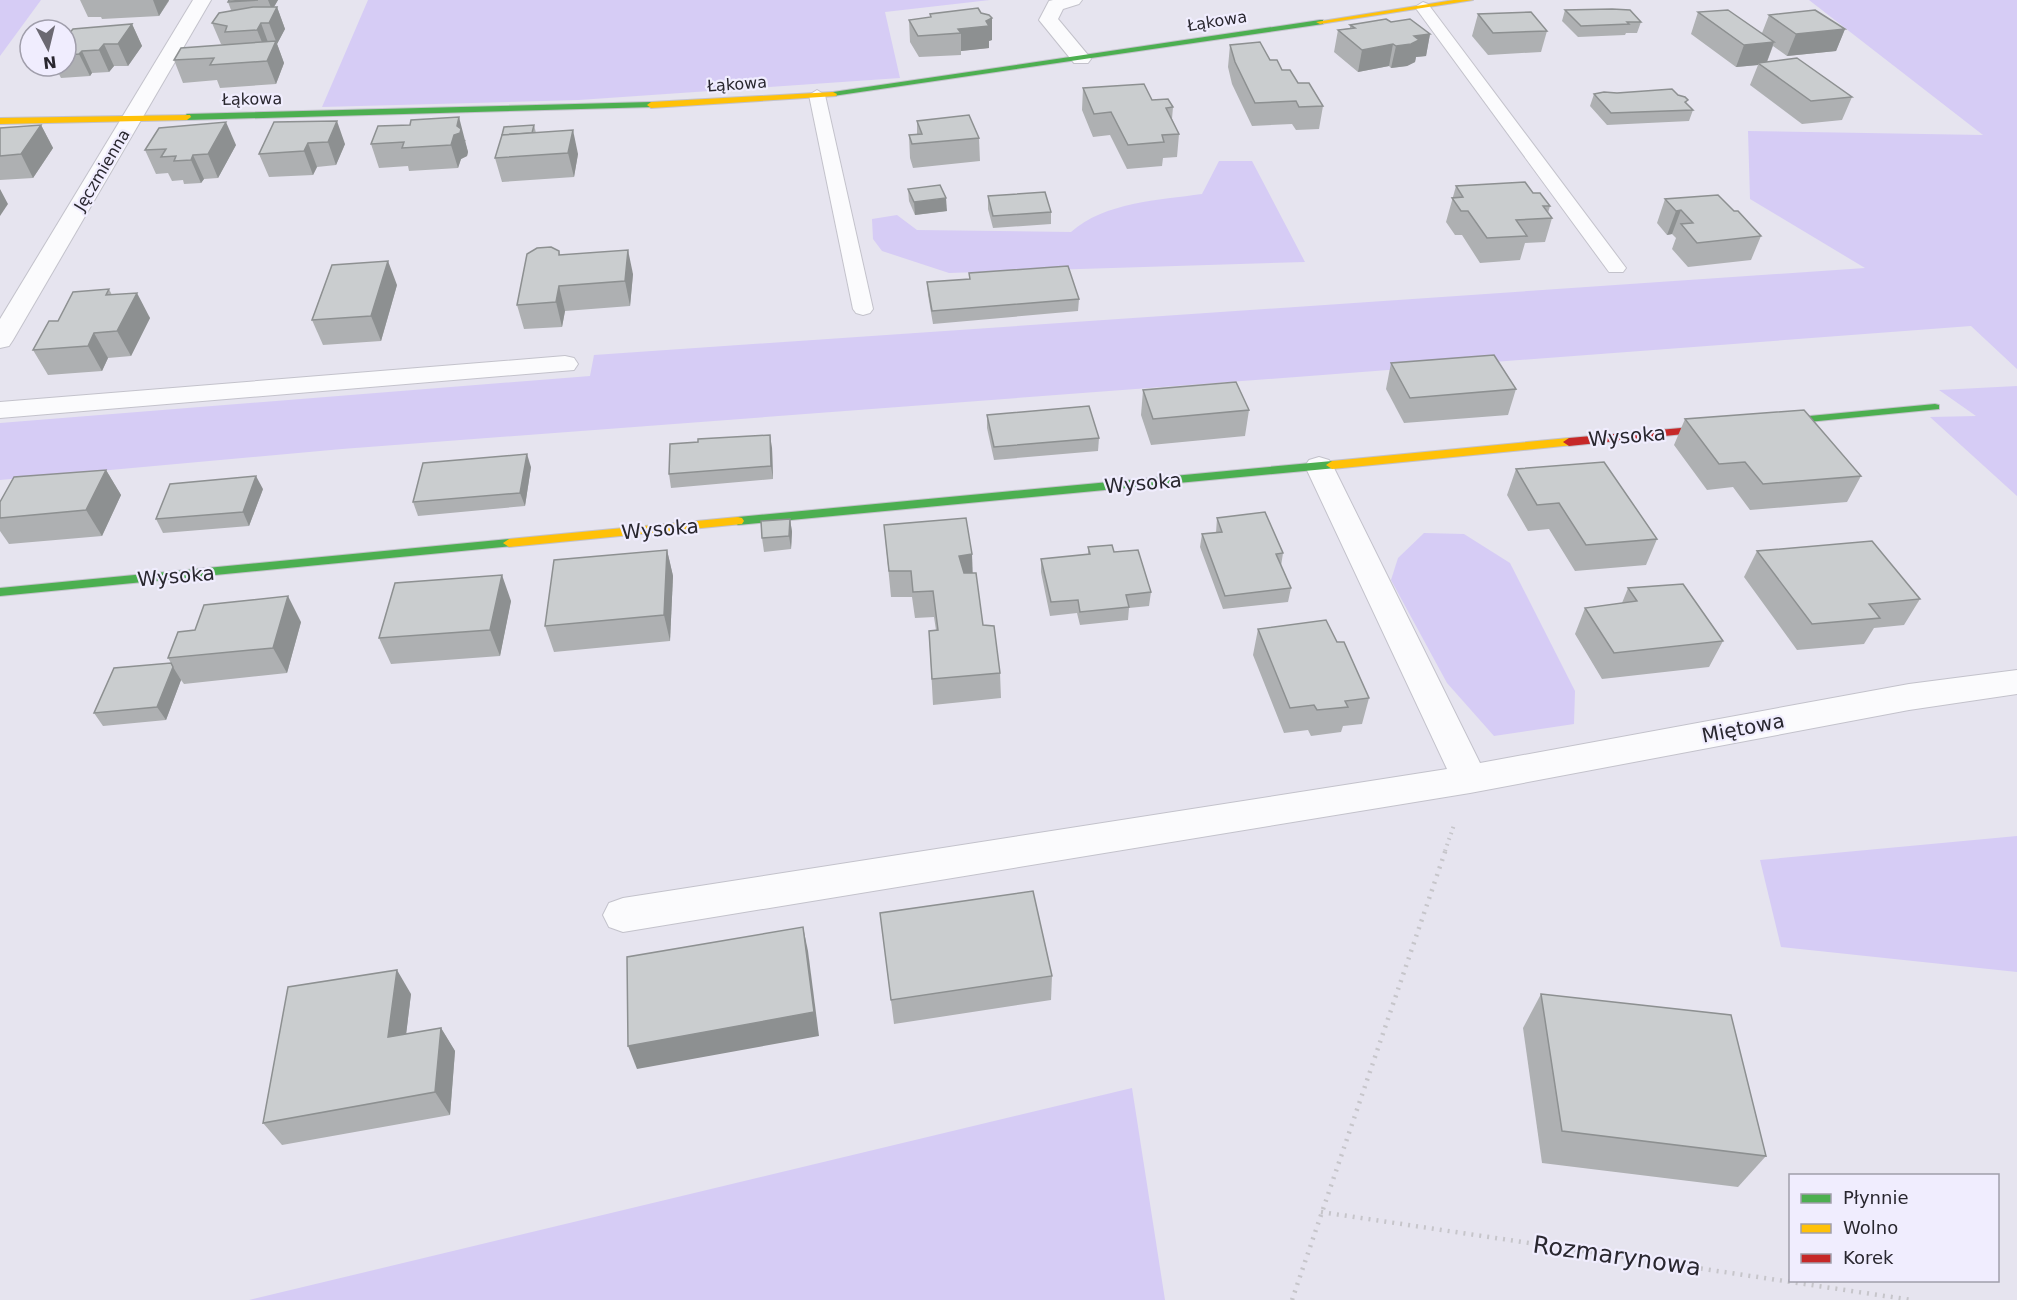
<svg xmlns="http://www.w3.org/2000/svg" width="2017" height="1300" viewBox="0 0 2017 1300" font-family="'DejaVu Sans',sans-serif">
  <style>
    .green { fill: #d6ccf5 }
    .lines { fill: none; stroke-linecap: round; stroke-linejoin: round }
    .lane-casing { stroke: #c3c2cb; stroke-width: 2 }
    .street-casing { stroke: #c3c2cb; stroke-width: 2 }
    .fast-casing { stroke: #c3c2cb; stroke-width: 2 }
    .slow-casing { stroke: #c3c2cb; stroke-width: 2 }
    .jam-casing { stroke: #c3c2cb; stroke-width: 2 }
    .path-far1 { stroke: #c6c5ca; stroke-width: 4; stroke-dasharray: 1.5 4.5; stroke-linecap: butt }
    .path { stroke: #c6c5ca; stroke-width: 4.5; stroke-dasharray: 2 6; stroke-linecap: butt }
    .lane { fill: #fbfbfd; fill-rule: evenodd }
    .street { fill: #fbfbfd; fill-rule: evenodd }
    .fast { fill: #4caf50; fill-rule: evenodd }
    .slow { fill: #ffc107; fill-rule: evenodd }
    .jam { fill: #c62828; fill-rule: evenodd }
    .wall { fill: #aeb0b2 }
    .shaded-wall { fill: #8d9091 }
    .building { fill: #cacdcf; stroke: #8d9091; stroke-width: 1.5 }
    .labels { text-anchor: middle; dominant-baseline: central; stroke-width: 4.5; stroke-linejoin: round; paint-order: stroke }
    .far-street-label { font-size: 16px; fill: #29272f; stroke: #f0edfe }
    .street-label { font-size: 20px; fill: #29272f; stroke: #f0edfe }
    .near-street-label { font-size: 24px; fill: #29272f; stroke: #f0edfe }
  </style>
  <rect width="100%" height="100%" fill="#e6e4ef"/>
  <g class="green">
    <path d="M0,0H41L0,56Z"/>
    <path d="M368,0H990L885,12L900,78L579,100L322,107Z"/>
    <path d="M1809,0H2017V369L1971,326L342,449L0,480V423L590,376L594,355L1865,268L1750,199L1748,131L1983,135Z"/>
    <path d="M1219,161H1252L1305,262L949,273L882,251L873,239L872,219L897,215L917,230L1071,232C1105,202 1159,200 1202,194Z"/>
    <path d="M2017,386V496L1930,417L1976,416L1939,390Z"/>
    <path d="M1424,533L1464,534L1510,563L1575,691L1574,724L1494,736L1447,683L1391,580L1398,558Z"/>
    <path d="M2017,836V972L1781,947L1760,860Z"/>
    <path d="M1132,1088L1165,1300H249Z"/>
  </g>
  <g class="lines">
    <defs>
      <g id="lane">
        <path d="M1423,2L1428,4L1626,268L1623,272H1609L1415,7Z"/>
        <path d="M817,90L825,95L873,309L870,313L863,315L856,313L853,309L809,95Z"/>
      </g>
      <g id="street">
        <path d="M193,0H211L13,340L9,346L0,348V319Z"/>
        <path d="M1053,0H1082L1079,4L1063,9L1058,19L1088,55L1091,59L1088,63H1074L1039,20L1049,1Z"/>
        <path d="M565,356L574,358L578,364L574,370L0,418V402Z"/>
        <path d="M1319,457L1329,460L1333,466L1480,763L1909,684L2017,670V694L1909,710L1470,793L623,932L609,927L603,915L609,903L623,898L1447,769L1305,466L1309,460Z"/>
      </g>
      <g id="fast">
        <path d="M1320,20H1323V24L833,96L829,94L833,92Z"/>
        <path d="M651,102L655,105L654,107L187,120L183,117L187,114Z"/>
        <path d="M1935,404L1939,405V409L1737,429L1731,426L1737,423Z"/>
        <path d="M1332,461L1338,465L1336,468L738,525L732,521L738,517Z"/>
        <path d="M509,539L513,540L515,543L513,546L0,596V588Z"/>
      </g>
      <g id="slow">
        <path d="M1454,0H1473L1320,24L1316,22Z"/>
        <path d="M833,92L837,94L836,96L651,108L647,105L651,102Z"/>
        <path d="M190,115L191,117L187,120L0,124V118Z"/>
        <path d="M1569,438L1573,439L1575,442L1573,445L1332,469L1326,465L1332,461Z"/>
        <path d="M738,517L742,518L744,521L742,524L509,547L503,543L509,539Z"/>
      </g>
      <path id="jam" d="M1737,423L1743,426L1741,428L1569,446L1563,442L1569,438Z"/>
    </defs>
    <use href="#lane" class="lane-casing"/>
    <use href="#street" class="street-casing"/>
    <use href="#fast" class="fast-casing"/>
    <use href="#slow" class="slow-casing"/>
    <use href="#jam" class="jam-casing"/>
    <path class="path-far1" d="M1445,851L1454,825"/>
    <g class="path">
      <path d="M1321,1212L1912,1300"/>
      <path d="M1292,1300L1446,849"/>
    </g>
    <use href="#lane" class="lane"/>
    <use href="#street" class="street"/>
    <use href="#fast" class="fast"/>
    <use href="#slow" class="slow"/>
    <use href="#jam" class="jam"/>
  </g>
  <g class="wall">
    <path d="M80,0H169V1L159,16L102,19L101,17H88Z"/>
    <path d="M229,0H278L274,7H277L285,29L277,44L284,63L276,84L220,88L217,80L183,83L174,60L224,45L221,44L212,23L231,10L228,2Z"/>
    <path d="M1565,10L1641,22L1637,33H1626L1625,35L1578,37L1562,21Z"/>
    <path d="M1698,12L1762,33L1769,15L1845,29L1836,51L1787,56L1773,46L1767,62L1852,97L1842,120L1802,124L1750,85L1758,65L1736,67L1691,34Z"/>
    <path d="M930,14L992,40L989,41V48L961,51V55L919,57L910,42L909,20L930,18Z"/>
    <path d="M1478,14L1547,31L1541,52L1488,55L1472,36Z"/>
    <path d="M1391,22L1430,34L1426,56L1416,57L1415,62L1407,66L1391,68L1389,66L1358,72L1334,52L1338,30L1350,28V25Z"/>
    <path d="M132,24L142,46L128,66H114L109,72L92,73L90,76L61,78L55,66H66V37Z"/>
    <path d="M1230,45L1270,60L1323,106L1319,129L1296,130L1292,124L1252,126L1232,84L1228,67Z"/>
    <path d="M1083,88L1152,100L1173,107L1172,119L1179,134L1177,157L1163,158L1162,166L1127,169L1110,135L1093,137L1082,110Z"/>
    <path d="M1617,93L1678,95L1688,100L1686,103L1693,110L1689,121L1607,125L1590,106L1594,94Z"/>
    <path d="M917,121L979,138L980,161L913,168L910,158L909,135L917,134Z"/>
    <path d="M274,122L345,144L336,165L317,167L313,175L269,177L259,154Z"/>
    <path d="M41,125L53,148L33,178L0,180V128Z"/>
    <path d="M534,125L536,133L578,154L574,177L502,182L495,158L502,135Z"/>
    <path d="M378,126L466,140L465,142L468,152L467,156L461,159L458,168L409,171L408,166L379,168L371,144Z"/>
    <path d="M236,145L218,178L204,179L201,183L184,184L183,180L172,181L168,173L156,174L145,150Z"/>
    <path d="M1456,186L1533,193L1550,206L1548,213L1552,218L1545,242L1525,243L1520,260L1480,263L1462,235H1455L1446,222Z"/>
    <path d="M908,189L947,211L915,215L909,201Z"/>
    <path d="M988,196L1051,212V224L993,228L988,209Z"/>
    <path d="M1665,199L1734,211L1761,236L1751,260L1688,267L1672,249L1676,238L1672,234L1667,235L1657,223Z"/>
    <path d="M559,251L560,255L633,274L630,306L565,311L562,327L524,329L517,305Z"/>
    <path d="M969,273L1079,299L1078,311L933,324L928,295L927,282L969,279Z"/>
    <path d="M397,285L381,341L323,345L312,320Z"/>
    <path d="M109,289L112,295L150,318L131,356L108,358L102,371L48,375L33,350L58,321Z"/>
    <path d="M1391,363L1516,389L1508,415L1404,423L1386,389Z"/>
    <path d="M1143,390L1249,410L1245,436L1151,445L1141,415Z"/>
    <path d="M987,415L1099,438L1098,451L994,460L987,428Z"/>
    <path d="M1685,419L1861,476L1847,502L1750,510L1733,487L1707,490L1674,445Z"/>
    <path d="M772,448L773,479L671,488L669,474Z"/>
    <path d="M531,467L525,506L418,516L413,502Z"/>
    <path d="M1516,469L1657,539L1646,565L1575,571L1549,529L1528,531L1507,495Z"/>
    <path d="M106,470L121,495L102,536L9,544L0,531V502Z"/>
    <path d="M263,489L249,526L163,533L156,519Z"/>
    <path d="M1217,518L1283,553L1281,566L1291,588L1288,602L1223,609L1200,547L1202,534L1216,533Z"/>
    <path d="M790,519L792,532L791,549L764,552L762,538Z"/>
    <path d="M884,525L972,554V573L983,625L1000,673L1001,698L933,705L929,631L936,630L934,617L915,618L912,597H891Z"/>
    <path d="M1088,547L1114,552L1151,592L1149,606L1129,608L1128,620L1080,625L1077,613L1050,616L1041,572V559L1088,555Z"/>
    <path d="M667,550L673,576L670,641L554,652L545,626Z"/>
    <path d="M1757,551L1920,599L1904,625L1874,628L1864,644L1797,650L1744,577Z"/>
    <path d="M1628,588L1723,641L1709,667L1602,679L1575,634L1585,608L1622,603Z"/>
    <path d="M511,601L500,656L391,664L379,638Z"/>
    <path d="M301,622L287,673L184,684L181,680L166,720L103,726L94,713L171,663L168,658Z"/>
    <path d="M1258,629L1337,642L1369,698L1362,724L1343,726L1341,732L1311,736L1308,730L1284,733L1253,655Z"/>
    <path d="M880,913L1052,976L1051,1000L894,1024Z"/>
    <path d="M411,994L406,1034L441,1028L455,1051L450,1115L282,1145L263,1123Z"/>
    <path d="M1541,994L1766,1156L1738,1187L1542,1163L1523,1028Z"/>
  </g>
  <g class="shaded-wall">
    <path d="M153,0H169L159,16Z"/>
    <path d="M268,0H278L272,10Z"/>
    <path d="M277,7L285,29L277,44L269,23Z"/>
    <path d="M992,18V40L989,41V48L961,51V33L958,29L986,21Z"/>
    <path d="M261,23L269,45L266,52L257,30Z"/>
    <path d="M132,24L142,46L128,66L118,44Z"/>
    <path d="M1845,29L1836,51L1787,56L1796,34Z"/>
    <path d="M1430,34L1426,56L1416,57L1415,62L1407,66L1391,68L1396,46L1414,36Z"/>
    <path d="M276,41L284,63L276,84L267,61Z"/>
    <path d="M1774,42L1766,64L1758,63V65L1736,67L1744,45Z"/>
    <path d="M104,44L114,66L109,72L99,50Z"/>
    <path d="M1393,44L1389,66L1358,72L1362,50Z"/>
    <path d="M82,51L92,73L90,76L79,54Z"/>
    <path d="M459,117L468,152L467,156L461,159L458,168L451,145Z"/>
    <path d="M337,121L345,144L336,165L328,142Z"/>
    <path d="M226,122L236,145L218,178L208,154Z"/>
    <path d="M41,125L53,148L33,178L21,154Z"/>
    <path d="M573,130L578,154L574,177L568,153Z"/>
    <path d="M308,143L317,167L313,175L304,151Z"/>
    <path d="M193,155L204,179L201,183L191,160Z"/>
    <path d="M0,189L8,204L0,216Z"/>
    <path d="M946,198L947,211L915,215L914,202Z"/>
    <path d="M1681,210L1672,234L1667,235L1676,211Z"/>
    <path d="M628,250L633,274L630,306L625,281Z"/>
    <path d="M388,261L397,285L381,341L371,316Z"/>
    <path d="M559,286L565,311L562,327L556,302Z"/>
    <path d="M137,293L150,318L131,356L117,331Z"/>
    <path d="M94,333L108,358L102,371L88,346Z"/>
    <path d="M770,435L772,448L773,479L771,466Z"/>
    <path d="M527,454L531,467L525,506L520,493Z"/>
    <path d="M106,470L121,495L102,536L86,510Z"/>
    <path d="M256,476L263,489L249,526L243,512Z"/>
    <path d="M790,519L792,532L791,549L789,536Z"/>
    <path d="M667,550L673,576L670,641L664,615Z"/>
    <path d="M972,554L973,580L960,582L959,556Z"/>
    <path d="M502,575L511,601L500,656L490,630Z"/>
    <path d="M288,596L301,622L287,673L273,648Z"/>
    <path d="M173,667L181,680L166,720L157,707Z"/>
    <path d="M803,927L808,951L819,1036L637,1069L628,1046Z"/>
    <path d="M397,970L411,994L403,1060L388,1037Z"/>
    <path d="M441,1028L455,1051L450,1115L435,1092Z"/>
  </g>
  <g class="building">
    <path d="M229,0H258L228,2Z"/>
    <path d="M253,7H277L269,23H261L257,30L225,32L227,26L212,23L219,13Z"/>
    <path d="M978,8L981,13L989,15L992,18L986,21L989,26L958,29L961,33L918,36L909,20L931,17L930,14Z"/>
    <path d="M1612,9L1630,10L1641,22H1627L1629,24L1581,26L1565,10Z"/>
    <path d="M1728,10L1774,42L1744,45L1698,12Z"/>
    <path d="M1815,10L1845,29L1796,34L1769,15Z"/>
    <path d="M1531,12L1547,31L1493,33L1478,14Z"/>
    <path d="M1386,19L1391,22L1410,19L1430,34L1414,36L1419,40L1411,44L1396,46L1393,44L1362,50L1338,30L1355,28L1350,25Z"/>
    <path d="M132,24L118,44H104L99,50L82,51L79,54L66,55V37L73,29Z"/>
    <path d="M276,41L267,61L210,65L214,58L174,60L181,48Z"/>
    <path d="M1260,42L1270,60H1277L1282,70H1290L1298,83H1309L1323,106L1299,107L1296,101L1255,103L1235,62L1230,45Z"/>
    <path d="M1797,58L1852,97L1811,101L1758,63Z"/>
    <path d="M1144,84L1152,100L1168,99L1173,107L1166,108L1179,134L1162,135L1164,142L1128,145L1111,112L1094,114L1083,88Z"/>
    <path d="M1672,89L1678,95L1685,97L1688,100L1685,102L1693,110L1611,113L1594,94L1604,92L1617,93Z"/>
    <path d="M969,115L979,138L912,144L909,135L922,134L917,121Z"/>
    <path d="M459,117L457,126L461,129L460,133L454,135L451,145L402,148L404,142L371,144L378,126L410,125L411,120Z"/>
    <path d="M337,121L328,142L308,143L304,151L259,154L274,122Z"/>
    <path d="M226,122L208,154L193,155L191,160L174,161L176,156L161,157L166,149L145,150L159,128Z"/>
    <path d="M41,125L21,154L0,156V128Z"/>
    <path d="M534,125L532,133L502,135L504,127Z"/>
    <path d="M573,130L568,153L495,158L502,135Z"/>
    <path d="M1525,182L1533,193H1540L1550,206H1543L1552,218L1516,220L1527,236L1487,238L1468,211H1461L1452,198L1463,197L1456,186Z"/>
    <path d="M940,185L946,198L914,202L908,189Z"/>
    <path d="M1045,192L1051,212L993,216L988,196Z"/>
    <path d="M1718,195L1734,211H1738L1761,236L1697,243L1681,224L1693,223L1681,210L1676,211L1665,199Z"/>
    <path d="M551,247L559,251V255L628,250L625,281L559,286L556,302L517,305L527,254L537,248Z"/>
    <path d="M388,261L371,316L312,320L332,265Z"/>
    <path d="M1068,266L1079,299L932,311L927,282L970,279L969,273Z"/>
    <path d="M109,289L106,295L137,293L117,331L94,333L88,346L33,350L49,321H58L73,292Z"/>
    <path d="M1494,355L1516,389L1410,398L1391,363Z"/>
    <path d="M1236,382L1249,410L1153,419L1143,390Z"/>
    <path d="M1089,406L1099,438L994,447L987,415Z"/>
    <path d="M1804,410L1861,476L1763,484L1745,462L1719,464L1685,419Z"/>
    <path d="M770,435L771,466L669,474L670,444L698,442V439Z"/>
    <path d="M527,454L520,493L413,502L423,463Z"/>
    <path d="M1604,462L1657,539L1586,545L1559,503L1537,505L1516,469Z"/>
    <path d="M106,470L86,510L0,518V502L14,477Z"/>
    <path d="M256,476L243,512L156,519L170,484Z"/>
    <path d="M1265,512L1283,553L1276,554L1291,588L1225,596L1202,534L1222,532L1217,518Z"/>
    <path d="M966,518L972,554L959,556L964,573H976L983,625L994,626L1000,673L932,679L929,631L938,630L933,591L913,592L911,571H889L884,525Z"/>
    <path d="M790,519L789,536L762,538L761,521Z"/>
    <path d="M1872,541L1920,599L1869,604L1880,618L1812,624L1757,551Z"/>
    <path d="M1112,545L1114,552L1138,550L1151,592L1126,595L1129,607L1080,612L1078,600L1051,602L1041,559L1090,554L1088,547Z"/>
    <path d="M667,550L664,615L545,626L554,560Z"/>
    <path d="M502,575L490,630L379,638L395,583Z"/>
    <path d="M1683,584L1723,641L1614,653L1585,608L1637,601L1628,588Z"/>
    <path d="M288,596L273,648L168,658L178,632L195,630L204,605Z"/>
    <path d="M1326,620L1337,642H1344L1369,698L1345,701L1348,707L1317,710L1314,705L1290,708L1258,629Z"/>
    <path d="M171,663L173,667L157,707L94,713L114,668Z"/>
    <path d="M1033,891L1052,976L891,1000L880,913Z"/>
    <path d="M803,927L814,1012L628,1046L627,957Z"/>
    <path d="M397,970L388,1037L441,1028L435,1092L263,1123L288,987Z"/>
    <path d="M1541,994L1731,1015L1766,1156L1562,1131Z"/>
  </g>
  <g class="labels">
    <g class="far-street-label">
      <text transform="translate(1217 21) rotate(-9)">Łąkowa</text>
      <text transform="translate(737 84) rotate(-4)">Łąkowa</text>
      <text transform="translate(252 99) rotate(-1)">Łąkowa</text>
      <text transform="translate(102 170) rotate(-59)">Jęczmienna</text>
    </g>
    <g class="street-label">
      <text transform="translate(1627 436) rotate(-5)">Wysoka</text>
      <text transform="translate(1143 483) rotate(-5)">Wysoka</text>
      <text transform="translate(660 529) rotate(-5)">Wysoka</text>
      <text transform="translate(176 576) rotate(-5)">Wysoka</text>
      <text transform="translate(1743 728) rotate(-11)">Miętowa</text>
    </g>
    <g class="near-street-label">
      <text transform="translate(1617 1256) rotate(8)">Rozmarynowa</text>
    </g>
  </g>
  <rect x="1789" y="1174" width="210" height="108" fill="#f0edfe" stroke="#a09eab" stroke-width="1.5"/>
  <rect x="1801" y="1194" width="30" height="9" fill="#4caf50" stroke="#a09eab" stroke-width="1.5"/>
  <text x="1843" y="1204" font-size="18" fill="#29272f">Płynnie</text>
  <rect x="1801" y="1224" width="30" height="9" fill="#ffc107" stroke="#a09eab" stroke-width="1.5"/>
  <text x="1843" y="1234" font-size="18" fill="#29272f">Wolno</text>
  <rect x="1801" y="1254" width="30" height="9" fill="#c62828" stroke="#a09eab" stroke-width="1.5"/>
  <text x="1843" y="1264" font-size="18" fill="#29272f">Korek</text>
  <g transform="translate(48 48) rotate(173)"><circle r="28" fill="#f0edfe" stroke="#a09eab" stroke-width="1.5"/>
  <path d="M0-4.5L10 22L0 15L-10 22Z" fill="#6b6972"/>
  <text y="-9" font-size="16" font-weight="bold" text-anchor="middle" fill="#29272f">N</text>
  </g>
</svg>
